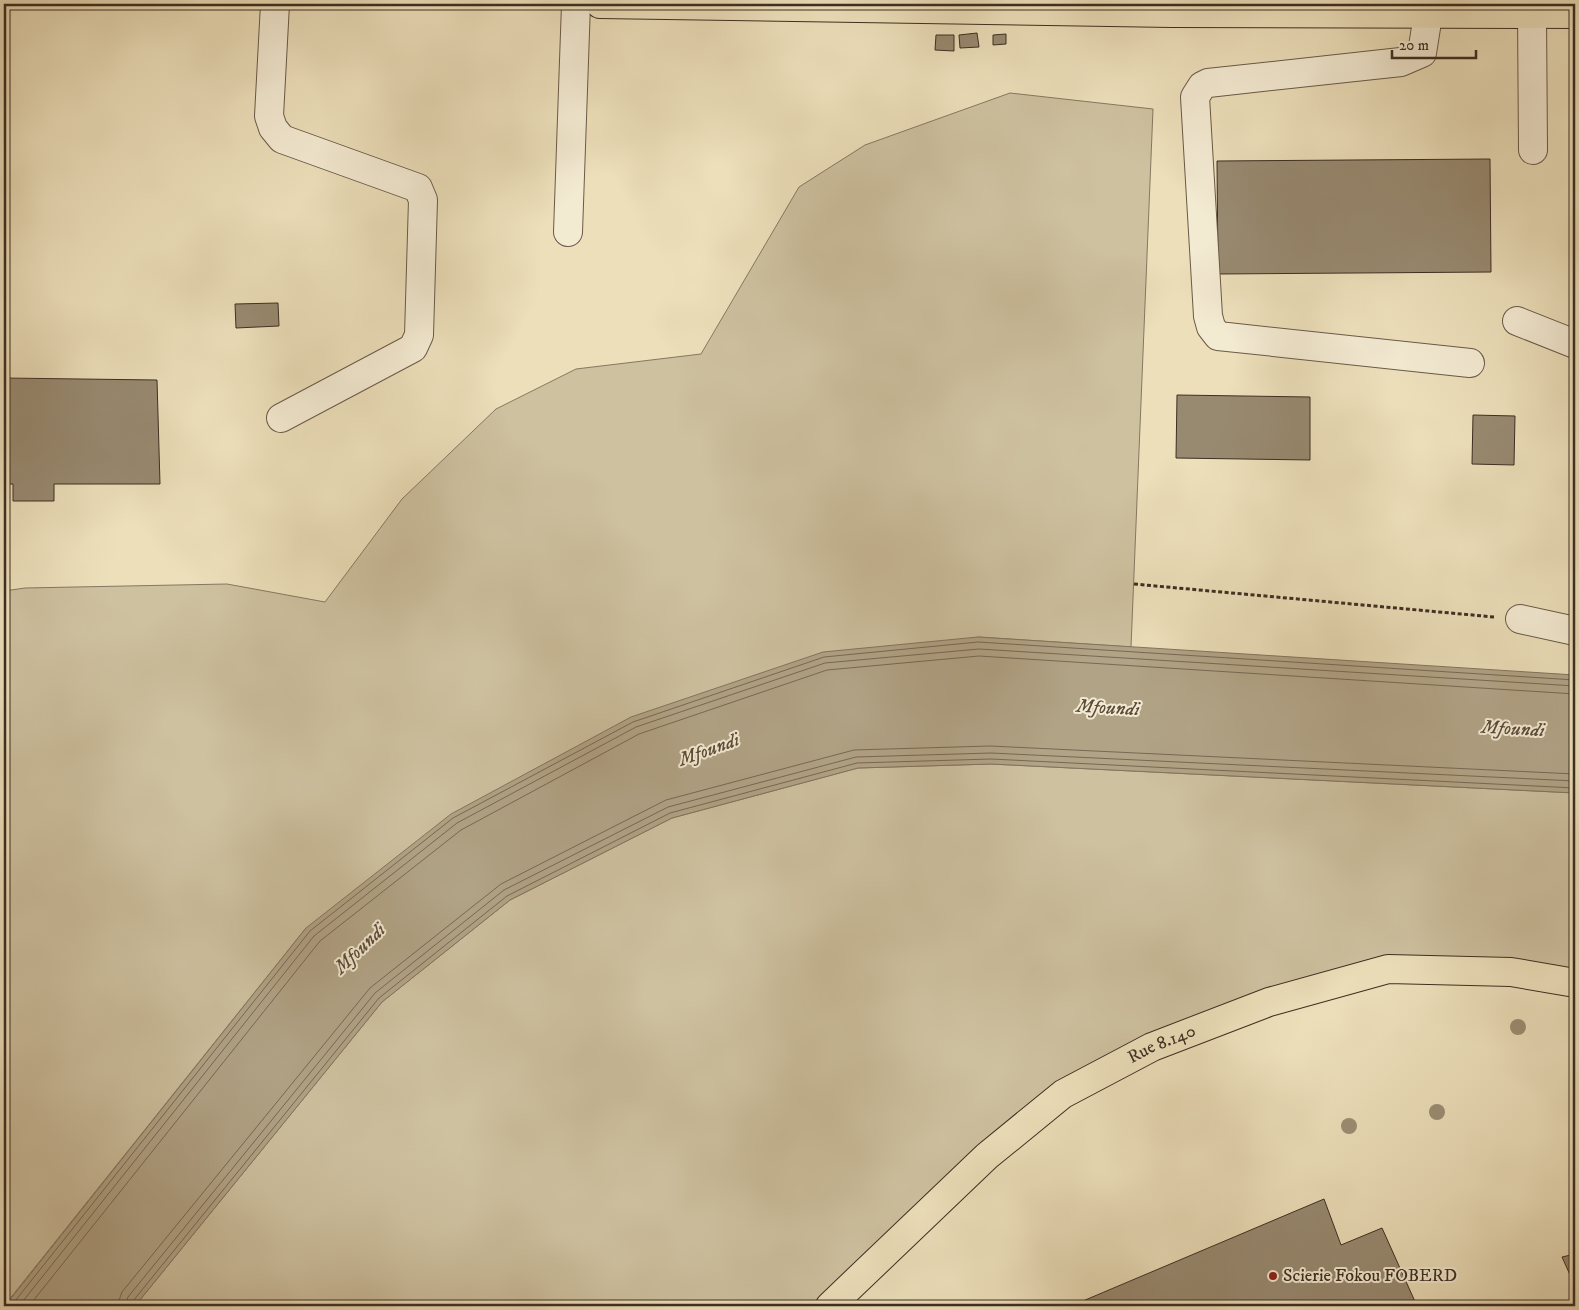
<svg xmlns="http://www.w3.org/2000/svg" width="1579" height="1310" viewBox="0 0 1579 1310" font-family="'IM FELL DW Pica',serif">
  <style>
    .green { fill: #cec1a0; stroke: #867861 }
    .water { fill: #b1a386; stroke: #83745e }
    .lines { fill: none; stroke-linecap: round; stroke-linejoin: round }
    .shore { stroke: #786854; stroke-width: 1 }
    .building { fill: #988a71; stroke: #3e2e22 }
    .minor-casing { stroke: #6a5a48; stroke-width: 30 }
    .major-casing { stroke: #3e2e22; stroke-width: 30 }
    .highway-casing { stroke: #3e2e22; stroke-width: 30 }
    .path { stroke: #3e2e22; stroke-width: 3; stroke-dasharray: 4 2.5; stroke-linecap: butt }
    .minor { stroke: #f3ead2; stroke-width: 28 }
    .major { stroke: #ecdfba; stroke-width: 28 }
    .highway { stroke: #ecdfba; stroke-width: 28 }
    .tree { fill: #9c8e74 }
    .poi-dot { fill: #8f2418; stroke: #f3ead2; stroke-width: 2 }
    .labels { text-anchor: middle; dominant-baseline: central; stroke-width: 4; stroke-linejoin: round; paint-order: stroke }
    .street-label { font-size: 18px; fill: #3e2e22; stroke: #f3ead2 }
    .poi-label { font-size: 18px; fill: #3e2e22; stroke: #f3ead2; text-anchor: start }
    .water-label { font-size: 19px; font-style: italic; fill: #5b4b3b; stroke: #f3ead2 }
  </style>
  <rect width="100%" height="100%" fill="#ecdfba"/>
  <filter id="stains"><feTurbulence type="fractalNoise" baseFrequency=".004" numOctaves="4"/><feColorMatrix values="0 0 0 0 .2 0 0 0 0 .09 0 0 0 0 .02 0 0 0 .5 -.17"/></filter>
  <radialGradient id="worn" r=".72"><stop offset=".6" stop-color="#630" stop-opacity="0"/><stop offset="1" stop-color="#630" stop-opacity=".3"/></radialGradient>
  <g class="green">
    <path d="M1010,93L1153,109L1131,647L978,637L306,928L4,1306V591L25,588L227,584L325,602L402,499L496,409L576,369L701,354L799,187L865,145Z"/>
    <path d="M991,764L1575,793V983L1388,969L1063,1094L830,1306H135L382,1002L510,900L672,818L858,768Z"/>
  </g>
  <path class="water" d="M978,637L1575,675V793L991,764L858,768L672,818L510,900L382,1002L135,1306H5L306,928L451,814L631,717L823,652Z"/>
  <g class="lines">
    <g class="shore">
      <path d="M11,1306L310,931L453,818L633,722L824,657L978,642L1575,680"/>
      <path d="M19,1306L314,936L457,823L636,727L825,663L979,649L1575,686"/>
      <path d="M29,1306L320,941L461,830L639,734L827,670L979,656L1575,694"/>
      <path d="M117,1306L122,1292L370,988L501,884L666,800L854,750L990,746L1575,774"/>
      <path d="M125,1306L128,1297L375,993L504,890L668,807L856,757L991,753L1575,781"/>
      <path d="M131,1306L133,1301L379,998L507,896L670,813L857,763L991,759L1575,788"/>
    </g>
  </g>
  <g class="building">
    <path d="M977,33L979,47L960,48L959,35Z"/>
    <path d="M1006,34V44L993,45V35Z"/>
    <path d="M936,35H954V51L935,50Z"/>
    <path d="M1490,159L1491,272L1218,274L1217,161Z"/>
    <path d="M278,303L279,326L236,328L235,304Z"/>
    <path d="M4,378L157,380L160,484H54V501H13V484H4Z"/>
    <path d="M1177,395L1310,397V460L1176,458Z"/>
    <path d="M1473,415L1515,416L1514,465L1472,464Z"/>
    <path d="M1324,1199L1341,1245L1382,1228L1417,1306H1071Z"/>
    <path d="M1575,1254V1286L1562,1257Z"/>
  </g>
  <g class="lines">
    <defs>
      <g id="minor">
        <path d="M275,4L269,116L273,128L282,139L418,188L423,200L419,335L413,348L281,418"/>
        <path d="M1532,14L1533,150"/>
        <path d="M1428,15L1422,53L1401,62L1208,83L1202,86L1195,97L1208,316L1211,327L1218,336L1470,363"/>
        <path d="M568,232L576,4"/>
        <path d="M1517,321L1575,344"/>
        <path d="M1520,619L1575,631"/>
      </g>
      <g id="major">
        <path id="s1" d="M830,1306L987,1156L1063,1094L1152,1047L1269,1002L1388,969L1511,972L1575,983"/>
      </g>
      <path id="highway" d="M600,4L1172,13L1575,14"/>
    </defs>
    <use href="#minor" class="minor-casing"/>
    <use href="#major" class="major-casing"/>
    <use href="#highway" class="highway-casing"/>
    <path class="path" d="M1134,584L1494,617"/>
    <use href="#minor" class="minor"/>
    <use href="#major" class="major"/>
    <use href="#highway" class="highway"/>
  </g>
  <g class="tree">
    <circle cx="1518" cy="1027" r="8"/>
    <circle cx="1437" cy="1112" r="8"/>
    <circle cx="1349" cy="1126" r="8"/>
  </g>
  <circle class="poi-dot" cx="1273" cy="1276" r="5"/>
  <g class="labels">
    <g class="street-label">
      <text stroke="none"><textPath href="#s1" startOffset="426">Rue 8.140</textPath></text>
    </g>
    <g class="poi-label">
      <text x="1283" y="1276">Scierie Fokou FOBERD</text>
    </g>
    <g class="water-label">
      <text transform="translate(1108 708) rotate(3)">Mfoundi</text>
      <text transform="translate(1513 729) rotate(3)">Mfoundi</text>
      <text transform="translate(709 750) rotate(-20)">Mfoundi</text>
      <text transform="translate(360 949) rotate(-44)">Mfoundi</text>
    </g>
  </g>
  <rect width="1579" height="1310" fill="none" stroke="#ecdfba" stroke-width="20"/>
  <rect x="5" y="5" width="1569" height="1300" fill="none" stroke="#3e2e22" stroke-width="2.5"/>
  <rect x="10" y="10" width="1559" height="1290" fill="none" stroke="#3e2e22"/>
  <path d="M1392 50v8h84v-8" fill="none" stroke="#3e2e22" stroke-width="2.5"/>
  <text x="1399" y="50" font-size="15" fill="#3e2e22" stroke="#f3ead2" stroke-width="4" paint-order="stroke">20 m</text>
  <rect width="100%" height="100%" filter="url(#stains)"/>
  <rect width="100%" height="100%" fill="url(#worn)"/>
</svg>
